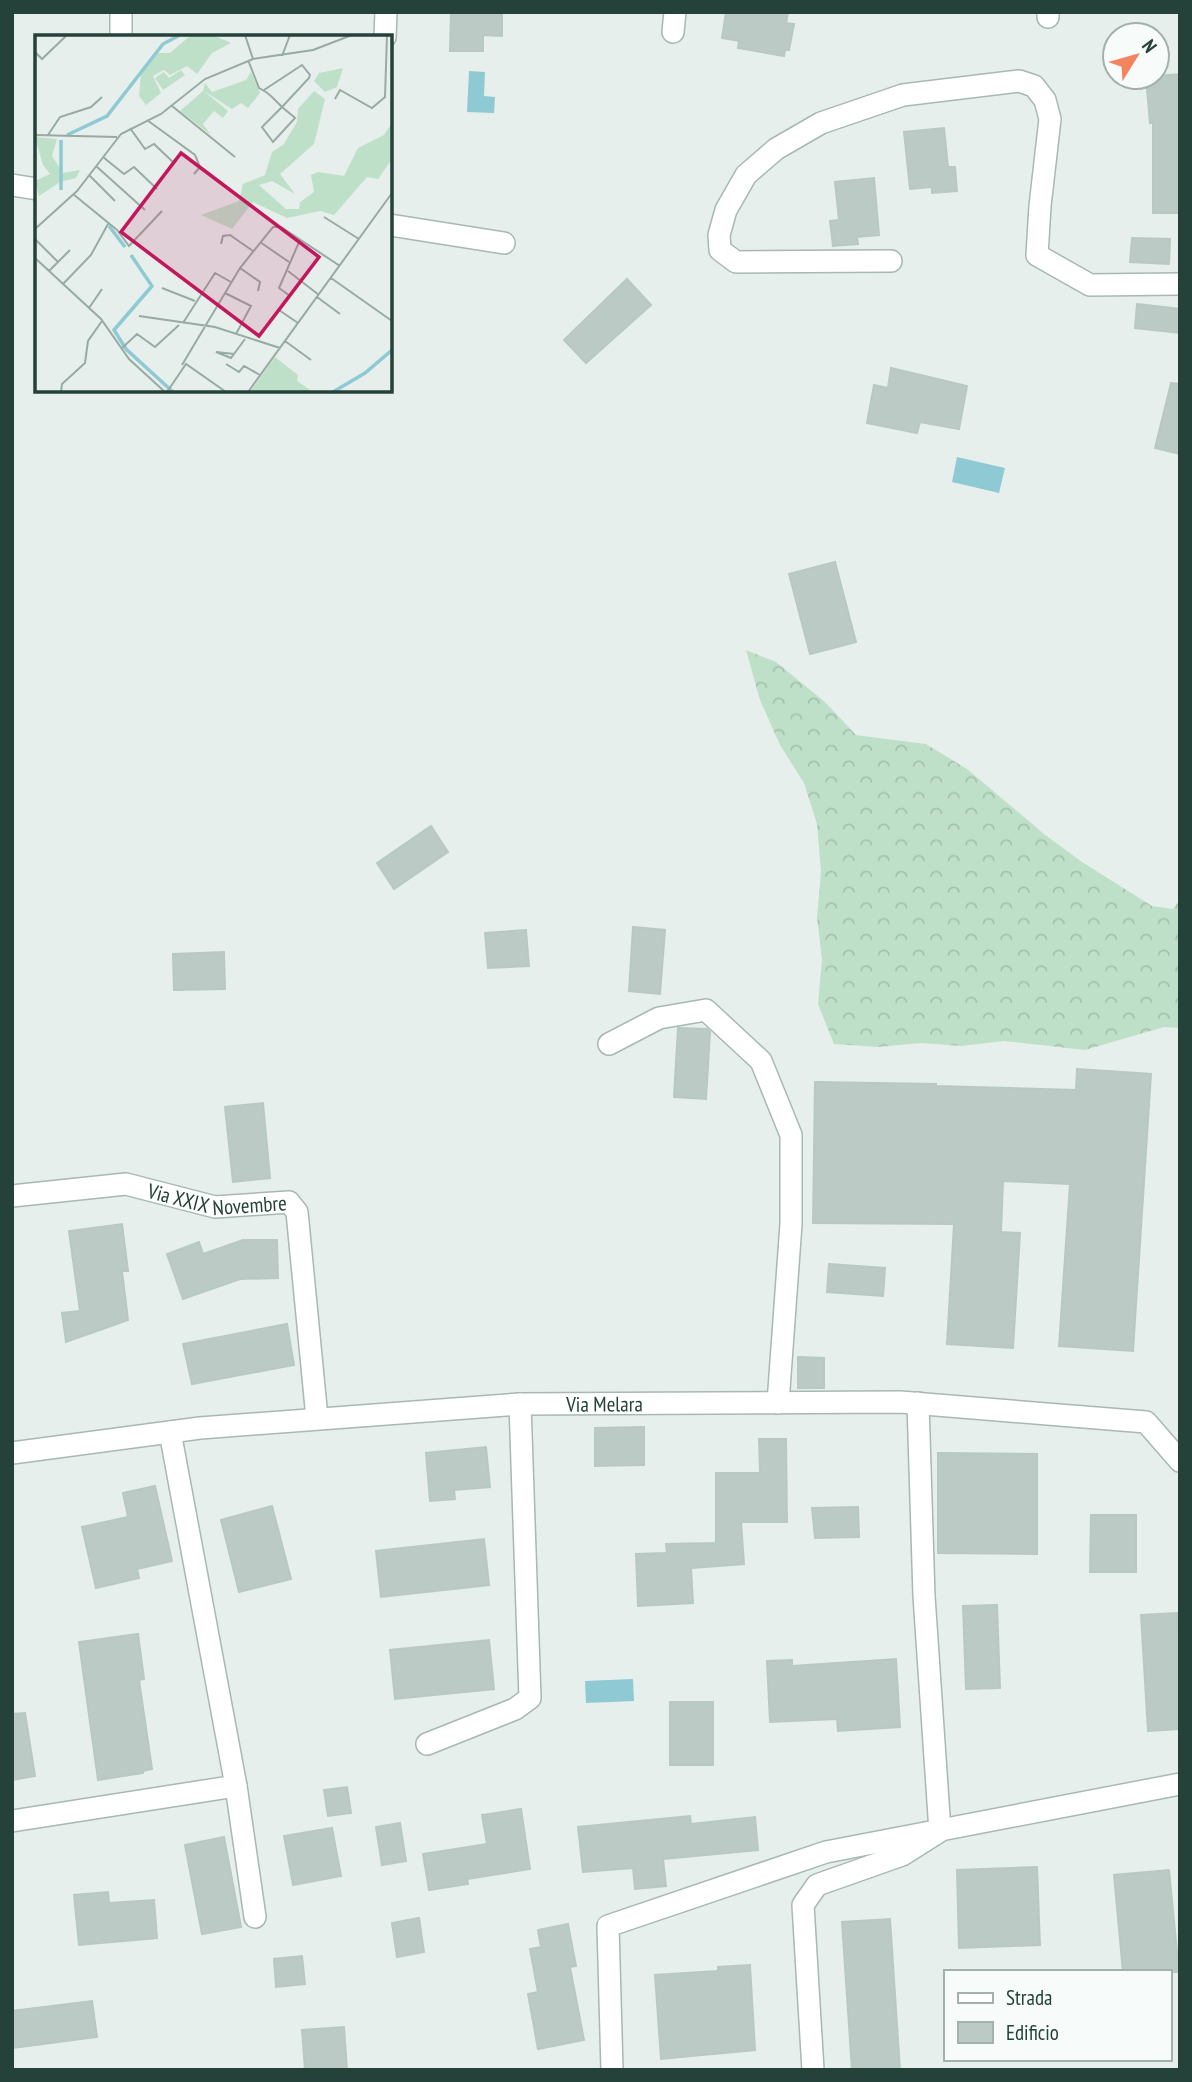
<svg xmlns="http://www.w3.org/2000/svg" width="1192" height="2082" viewBox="0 0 1192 2082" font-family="'PT Sans Narrow',sans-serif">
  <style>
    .forest { fill: url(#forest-crowns) }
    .water { fill: #8ec9d4 }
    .building { fill: #bbcac4; stroke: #b8c9c2; stroke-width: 2 }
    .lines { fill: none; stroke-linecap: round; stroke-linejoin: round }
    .minor-casing { stroke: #a8b8b2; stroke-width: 24 }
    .minor { stroke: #fff; stroke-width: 21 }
    .labels { text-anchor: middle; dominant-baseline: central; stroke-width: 6; stroke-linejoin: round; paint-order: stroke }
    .street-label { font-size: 21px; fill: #24423a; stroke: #f7fbf9 }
    .inset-river { fill: none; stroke: #8ec9d4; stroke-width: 3.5 }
    .inset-road { fill: none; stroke: #98aaa4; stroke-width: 2 }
    .view { fill: #c2185b; fill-opacity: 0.15; stroke: #c2185b; stroke-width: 3.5 }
    .inset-edge { fill: none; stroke: #24423a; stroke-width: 3.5 }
  </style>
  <defs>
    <pattern id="forest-crowns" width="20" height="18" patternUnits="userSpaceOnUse" patternTransform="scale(1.75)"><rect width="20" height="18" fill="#bfe0c8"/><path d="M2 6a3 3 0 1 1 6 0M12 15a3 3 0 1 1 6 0" fill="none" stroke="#a4c1ad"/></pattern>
  </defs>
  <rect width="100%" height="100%" fill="#e6efeb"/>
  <path class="forest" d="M746,650L776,662L825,702L856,735L926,744L967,769L1044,834L1082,862L1152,906L1173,909L1180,900V1028L1164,1027L1085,1050L1004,1041L961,1046L921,1043L878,1047L834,1044L818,1004L822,960L817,917L821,872L817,824L804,783L780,745L760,700Z"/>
  <g class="water">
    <path d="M469,71L485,72L484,96L495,97L494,113L467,112Z"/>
    <path d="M957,457L1005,468L999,493L952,482Z"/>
    <path d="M633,1679L634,1701L586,1703L585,1681Z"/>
  </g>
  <g class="building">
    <path d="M451,12L502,13V36L483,35V51H450Z"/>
    <path d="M726,12H788L786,23L794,24L789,50H785L784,56L738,48L739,41L722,38Z"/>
    <path d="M1180,74V213H1153V123H1150L1146,77Z"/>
    <path d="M944,128L948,167H955L957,191L932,193V187L910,189L904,132Z"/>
    <path d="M874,178L879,235L857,237L858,244L833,246L830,221L839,220L835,182Z"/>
    <path d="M1132,238L1170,239L1169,264L1130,262Z"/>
    <path d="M627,279L651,305L586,363L564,340Z"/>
    <path d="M1137,304L1180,309V333L1135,328Z"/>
    <path d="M891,368L967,386L959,429L920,422L917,433L867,423L874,385L888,388Z"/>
    <path d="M1171,383L1180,384V454L1155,448Z"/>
    <path d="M835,562L856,642L810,654L789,574Z"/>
    <path d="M431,826L448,852L394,889L377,863Z"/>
    <path d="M633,927L665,930L660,994L629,991Z"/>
    <path d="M526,930L529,966L488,968L485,933Z"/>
    <path d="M224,952L225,989L174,990L173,954Z"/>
    <path d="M678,1028L707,1029L710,1032L706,1099L674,1097Z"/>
    <path d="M1077,1069L1151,1074L1133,1351L1059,1346L1070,1184L1003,1181L1001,1232L1020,1233L1013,1348L947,1344L954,1224L813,1223L815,1082L936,1084V1086L1076,1090Z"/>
    <path d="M263,1103L270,1178L233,1182L225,1107Z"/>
    <path d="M122,1224L128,1271H122L128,1320L66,1342L62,1313L80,1311L69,1231Z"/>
    <path d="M243,1240H277L278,1278L240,1279L183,1299L167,1254L199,1242L203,1254Z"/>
    <path d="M829,1264L885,1268L883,1296L827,1292Z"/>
    <path d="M287,1324L294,1365L192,1384L183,1344Z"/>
    <path d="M798,1357L824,1358V1388H798Z"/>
    <path d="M644,1427V1465L595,1466V1428Z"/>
    <path d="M759,1439H786L787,1522H741L744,1564L691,1568L693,1603L638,1606L636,1554L667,1553L666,1544L716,1543V1473H760Z"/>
    <path d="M486,1447L490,1487L454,1490L455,1499L430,1501L426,1453Z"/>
    <path d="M938,1453L1037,1454V1554L938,1553Z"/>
    <path d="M155,1486L172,1561L137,1569L139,1578L96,1588L82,1527L128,1517L123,1493Z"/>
    <path d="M272,1506L291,1579L239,1592L221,1520Z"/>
    <path d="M858,1507L859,1537L815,1538L812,1508Z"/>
    <path d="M1091,1515H1136V1572H1090Z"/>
    <path d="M484,1539L489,1585L381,1597L376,1551Z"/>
    <path d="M997,1605L1000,1688L966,1689L963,1606Z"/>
    <path d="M1177,1613L1180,1729L1148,1731L1141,1615Z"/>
    <path d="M138,1634L144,1679L139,1680L152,1769L143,1771V1773L98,1780L79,1642Z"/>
    <path d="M489,1640L494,1689L395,1699L390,1650Z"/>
    <path d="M896,1659L900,1727L838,1731L837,1719L770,1722L767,1661L792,1660V1666Z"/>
    <rect x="670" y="1702" width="43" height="63"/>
    <path d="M25,1713L35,1776L12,1780V1714Z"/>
    <path d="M347,1787L351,1813L328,1816L324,1790Z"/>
    <path d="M521,1809L530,1869L467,1879L468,1884L429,1890L423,1854L487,1844L482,1815Z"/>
    <path d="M690,1816L691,1824L755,1817L758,1850L663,1859L666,1886L635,1889L633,1868L583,1872L578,1827Z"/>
    <path d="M400,1823L406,1861L382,1865L376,1827Z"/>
    <path d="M332,1828L341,1876L293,1885L284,1836Z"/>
    <path d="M224,1837L241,1927L202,1934L185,1845Z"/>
    <path d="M1037,1867L1040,1945L959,1948L957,1870Z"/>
    <path d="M1169,1870L1179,1972H1123L1114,1875Z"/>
    <path d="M108,1892L109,1903L154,1900L157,1938L79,1945L74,1895Z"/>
    <path d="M419,1918L424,1952L397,1957L392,1923Z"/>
    <path d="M890,1919L900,2070H852L842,1922Z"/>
    <path d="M568,1924L576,1966L570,1967L584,2040L538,2049L528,1994L538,1992L530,1949L541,1947L538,1930Z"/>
    <path d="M302,1956L305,1984L276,1987L274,1959Z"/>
    <path d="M750,1965L755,2050L661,2059L655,1975L718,1971V1967Z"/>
    <path d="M92,2001L97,2037L12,2048V2011Z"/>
    <path d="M344,2027L347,2070H305L302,2030Z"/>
  </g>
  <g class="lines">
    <defs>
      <g id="minor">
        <path d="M1048,17V12"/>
        <path d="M673,32L675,12"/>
        <path d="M121,37V12"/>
        <path d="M385,37L386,12"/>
        <path d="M12,185L37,189"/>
        <path d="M390,225L504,243"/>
        <path d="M891,261L736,262L720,250L719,235L726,210L746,175L776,149L821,123L903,95L1019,81L1034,86L1045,100L1050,119L1040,206L1037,255L1090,285L1180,284"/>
        <path d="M609,1044L659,1018L706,1010L761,1061L791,1135V1224L778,1403"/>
        <path id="s1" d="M12,1196L126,1184L215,1207L289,1202L297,1212L317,1418"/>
        <path id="s2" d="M12,1453L200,1428L520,1404L900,1402L1146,1422L1180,1461"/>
        <path d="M427,1744L515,1709L530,1698L520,1404"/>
        <path d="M236,1786L255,1917"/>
        <path d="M12,1821L236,1786L170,1432"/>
        <path d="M612,2070L608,1926L826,1852L1180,1784"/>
        <path d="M813,2070L803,1905L817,1885L902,1855L940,1831L924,1596L918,1403"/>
      </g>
    </defs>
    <use href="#minor" class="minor-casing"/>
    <use href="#minor" class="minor"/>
  </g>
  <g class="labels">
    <g class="street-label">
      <text stroke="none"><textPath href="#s1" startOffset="208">Via XXIX Novembre</textPath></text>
      <text stroke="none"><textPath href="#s2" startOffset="595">Via Melara</textPath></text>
    </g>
  </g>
  <g transform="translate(35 35)">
    <rect width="357" height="357" fill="#e6efeb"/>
    <path d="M308,33L302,52L290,57L279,46L284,38ZM216,37L225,58L213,73L206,68L197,74L169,56L193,76L188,83L179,76L168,89L176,100L145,76L168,56L170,48L177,57L211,45ZM240,322L263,340L262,346L278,357H215Z" fill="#bfe0c8"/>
    <path d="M156,0H178L196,8L177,18L162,39L152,31L135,40L129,35L118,41L126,58L111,70L104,61L106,39L123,18H135ZM279,56L290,64L279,109L245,139L260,159L237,146L224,150L251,174H264L265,167L279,157L276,140L283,137L309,141L323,113L349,100L357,88V124L343,144L332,142L299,180L285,176L252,183L218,167L197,194L166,180L204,166L208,149L230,140L237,117L249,109L262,87L263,74ZM0,102L22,104L17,121L28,138L45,135L41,143L25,147L4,161L0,146L15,139L8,130Z" fill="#bfe0c8"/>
    <path d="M146,35L150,40L128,55L120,43L129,37L134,43Z" fill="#bfe0c8"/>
    <path class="inset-river" d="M32,100L72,81L128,9L145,0M26,105V155M74,191L90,212M96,220L117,251L79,295L91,314L138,357M298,357L330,338L357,315"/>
    <path class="inset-road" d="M210,0L218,24M0,17L7,24L32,0M247,21L255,0M213,25L224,53L231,57L236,61L247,72L259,82L260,83L238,107L227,92L247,72L274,43L275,40L267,30L229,55M300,64L305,55L337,73L350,62L352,0M137,71L200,122M112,85L160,120L165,132L159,139M95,93L110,114L119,109L140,129M0,100L82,102M13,100L25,82L56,72L67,62M68,122L89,139L99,132L122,154M61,131L110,175M54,140L80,166M38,159L82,195L94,211L127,176M289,182L324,204M0,194L42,156L86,99L126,79L170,44L218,24L278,15L317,0M0,204L23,227M225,207L254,227M186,209L188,201L195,200L218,216M0,223L66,284L94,324L130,357M205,233L225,247L223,256M14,236L35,215M253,236L284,260M296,243L357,286M28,249L56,220L73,189M127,253L160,266M190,258L216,271L201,299M282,262L305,279M54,273L67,254M104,281L180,292L245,313M148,288L180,238L196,247M263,288L244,275L255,261L244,253L265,205M250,306L276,325M86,314L102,299L120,312L144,290M199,319L181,317L196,323L199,319L210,304M191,329L204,337L209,331L225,340M147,330L205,233L238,192H246L305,231M26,357L27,349L50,328L53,306L67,286M132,357L151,329L191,357M213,357L357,158"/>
    <path class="view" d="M146,118L284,222L224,301L86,197Z"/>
    <rect width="357" height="357" class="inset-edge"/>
  </g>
  <rect width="1192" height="2082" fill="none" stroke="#24423a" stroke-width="28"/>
  <rect x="944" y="1970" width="228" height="91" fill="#f7fbf9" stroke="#a3b1ad" stroke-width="2"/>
  <rect x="958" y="1993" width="35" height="10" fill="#ffffff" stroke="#a3b1ad" stroke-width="2"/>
  <text x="1006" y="2005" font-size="21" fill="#24423a">Strada</text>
  <rect x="958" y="2022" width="35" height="21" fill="#bbcac4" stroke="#a3b1ad" stroke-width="2"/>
  <text x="1006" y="2040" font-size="21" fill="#24423a">Edificio</text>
  <g transform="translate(1136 56) rotate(53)"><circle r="33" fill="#f7fbf9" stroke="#a3b1ad" stroke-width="2"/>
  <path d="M0-5L12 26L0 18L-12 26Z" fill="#f4845f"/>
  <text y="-10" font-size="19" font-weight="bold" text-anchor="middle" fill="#24423a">N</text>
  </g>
</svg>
